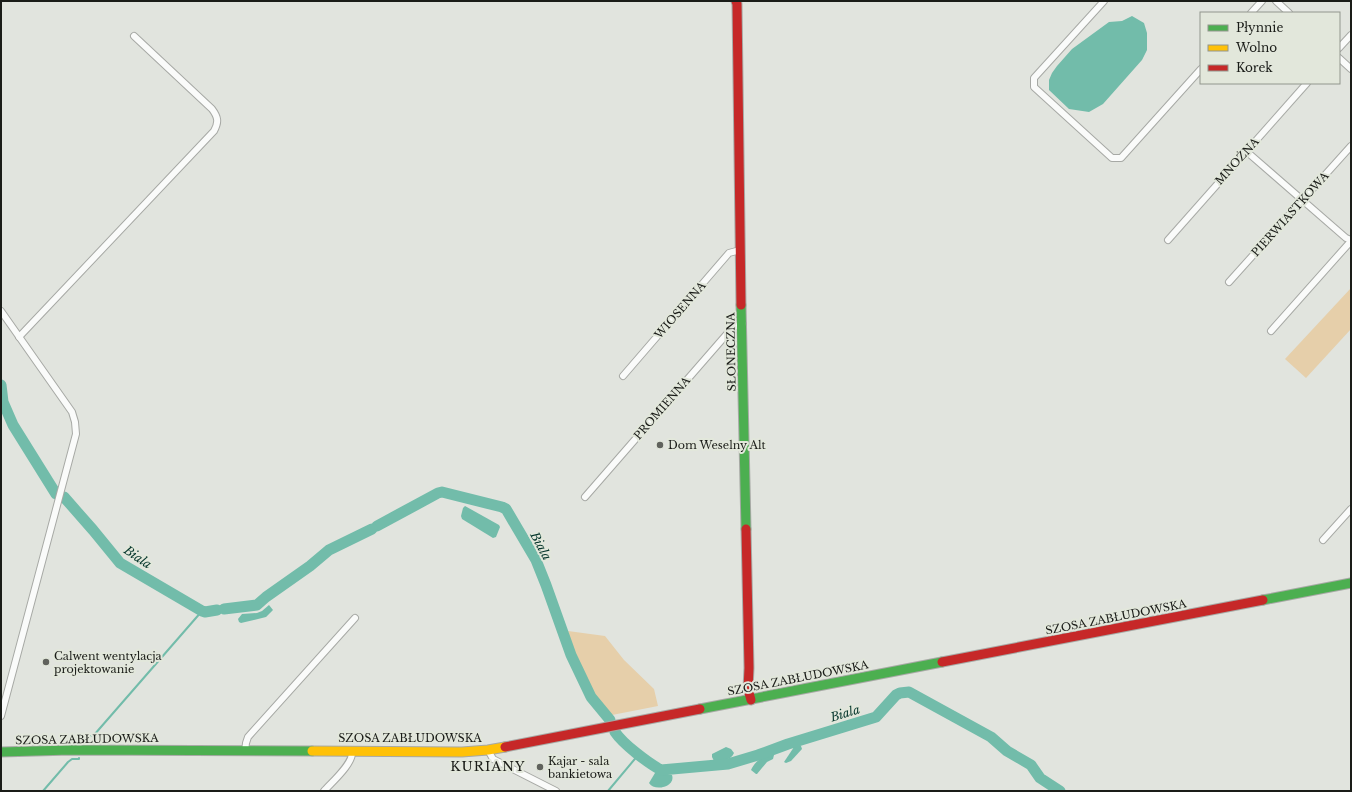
<svg xmlns="http://www.w3.org/2000/svg" width="1352" height="792" viewBox="0 0 1352 792" font-family="'Libre Baskerville',serif">
  <style>
    .green { fill: #e6cfaa }
    .water { fill: #72bcaa }
    .lines { fill: none; stroke-linecap: round; stroke-linejoin: round }
    .stream { stroke: #72bcaa; stroke-width: 2 }
    .river { stroke: #72bcaa; stroke-width: 11 }
    .street-casing { stroke: #a7a9a5; stroke-width: 8 }
    .fast-casing { stroke: #a7a9a5; stroke-width: 11 }
    .slow-casing { stroke: #a7a9a5; stroke-width: 11 }
    .jam-casing { stroke: #a7a9a5; stroke-width: 11 }
    .street { stroke: #fafbfa; stroke-width: 6 }
    .fast { stroke: #4caf50; stroke-width: 9 }
    .slow { stroke: #ffc107; stroke-width: 9 }
    .jam { stroke: #c62828; stroke-width: 9 }
    .poi-dot { fill: #60625d; stroke: #e2e7db; stroke-width: 1.5 }
    .labels { text-anchor: middle; dominant-baseline: central; stroke-width: 4; stroke-linejoin: round; paint-order: stroke }
    .street-label { font-size: 11px; fill: #1a1c18; stroke: #e2e7db }
    .poi-label { font-size: 11px; fill: #1a1c18; stroke: #e2e7db; text-anchor: start }
    .water-label { font-size: 12px; font-style: italic; fill: #05362c; stroke: #e2e7db }
    .quarter-label { font-size: 13px; letter-spacing: 1px; fill: #1a1c18; stroke: #e2e7db }
  </style>
  <rect width="100%" height="100%" fill="#e1e4de"/>
  <g class="green">
    <path d="M1351,288V329L1306,378L1285,359Z"/>
    <path d="M568,631L605,636L624,660L654,689L658,706L612,715L596,700L577,660Z"/>
  </g>
  <g class="water">
    <path d="M1132,16L1144,23L1147,33V50L1142,60L1103,104L1089,112L1069,109L1049,90V80L1052,73L1057,66L1072,49L1109,22L1122,21Z"/>
    <path d="M465,506L499,525L500,527L496,537L493,538L462,519L461,516L463,508Z"/>
    <path d="M269,605L273,610L266,617L241,623L239,622L238,619L242,614L257,613L262,611Z"/>
    <path d="M797,745L801,746L802,749L791,761L786,763L784,762L794,747Z"/>
    <path d="M726,747L731,749L734,753C731,761 722,760 714,761L712,757V754Z"/>
    <path d="M772,753L774,755L773,759L767,762L757,774H756L751,770C755,761 763,756 772,753Z"/>
    <path d="M655,773H661L672,775C676,787 654,792 649,783Z"/>
  </g>
  <g class="lines">
    <g class="stream">
      <path d="M79,742V740L94,735L202,611"/>
      <path d="M43,791L68,762L72,759H79V758"/>
      <path d="M608,791L639,754"/>
    </g>
    <g class="river">
      <path d="M1,385L3,402L13,425L56,494"/>
      <path d="M64,497L93,530L120,563L202,611L205,612L217,610"/>
      <path d="M377,526L438,493L442,492L502,507L506,509L536,560L546,585L571,655L591,697L610,720"/>
      <path d="M224,609L257,605L266,597L310,566L329,550L372,529"/>
      <path d="M615,732C623,744 648,763 661,770L728,764L758,755L788,744L876,717L896,695L900,693L909,692L991,737L1007,751L1031,765L1040,778L1060,791"/>
    </g>
    <defs>
      <g id="street">
        <path d="M1104,1L1034,78V87L1112,158H1121L1201,69"/>
        <path d="M1276,1L1289,13"/>
        <path d="M1251,13L1262,1"/>
        <path d="M1339,48L1351,35"/>
        <path d="M1339,58L1351,69"/>
        <path d="M1246,151L1346,238L1351,240"/>
        <path d="M1168,240L1307,83"/>
        <path d="M1229,282L1351,146"/>
        <path d="M1,311L72,412L75,422L76,434L1,716"/>
        <path d="M1271,331L1351,241"/>
        <path d="M19,337L214,131C219,122 218,117 212,109L134,36"/>
        <path d="M623,376L729,253L740,250"/>
        <path d="M585,497L733,327L743,324"/>
        <path d="M1323,540L1351,509"/>
        <path d="M488,750L493,759L556,791"/>
        <path d="M245,751L246,743L248,737L355,618"/>
        <path d="M324,791C332,782 354,763 352,751"/>
      </g>
      <g id="fast">
        <path d="M741,305L746,529"/>
        <path d="M1263,600L1351,583"/>
        <path d="M700,709L942,662"/>
        <path d="M1,752L70,750L312,751"/>
      </g>
      <path id="slow" d="M312,751L462,752L488,750L505,747"/>
      <g id="jam">
        <path d="M736,1L737,4L741,305"/>
        <path d="M746,529L749,668L748,689L751,700"/>
        <path d="M942,662L1263,600"/>
        <path d="M505,747L700,709"/>
      </g>
    </defs>
    <use href="#street" class="street-casing"/>
    <use href="#fast" class="fast-casing"/>
    <use href="#slow" class="slow-casing"/>
    <use href="#jam" class="jam-casing"/>
    <use href="#street" class="street"/>
    <use href="#fast" class="fast"/>
    <use href="#slow" class="slow"/>
    <use href="#jam" class="jam"/>
  </g>
  <g class="poi-dot">
    <circle cx="660" cy="445" r="4"/>
    <circle cx="46" cy="662" r="4"/>
    <circle cx="540" cy="767" r="4"/>
  </g>
  <g class="labels">
    <g class="street-label">
      <text transform="translate(1237 161) rotate(-48)">MNOŻNA</text>
      <text transform="translate(1290 214) rotate(-48)">PIERWIASTKOWA</text>
      <text transform="translate(680 310) rotate(-49)">WIOSENNA</text>
      <text transform="translate(731 352) rotate(-91)">SŁONECZNA</text>
      <text transform="translate(662 408) rotate(-49)">PROMIENNA</text>
      <text transform="translate(1116 617) rotate(-11)">SZOSA ZABŁUDOWSKA</text>
      <text transform="translate(798 678) rotate(-11)">SZOSA ZABŁUDOWSKA</text>
      <text x="410" y="738">SZOSA ZABŁUDOWSKA</text>
      <text transform="translate(87 739) rotate(-1)">SZOSA ZABŁUDOWSKA</text>
    </g>
    <g class="poi-label">
      <text x="668" y="445">Dom Weselny Alt</text>
      <text x="54" y="656">Calwent wentylacja<tspan x="54" dy="13">projektowanie</tspan></text>
      <text x="548" y="761">Kajar - sala<tspan x="548" dy="13">bankietowa</tspan></text>
    </g>
    <g class="water-label">
      <text transform="translate(541 546) rotate(62)">Biala</text>
      <text transform="translate(138 557) rotate(34)">Biala</text>
      <text transform="translate(845 713) rotate(-17)">Biala</text>
    </g>
    <g class="quarter-label">
      <text x="488" y="766">KURIANY</text>
    </g>
  </g>
  <rect width="1352" height="792" fill="none" stroke="#1a1c18" stroke-width="4"/>
  <rect x="1200" y="12" width="140" height="72" fill="#e2e7db" stroke="#92968d"/>
  <rect x="1208" y="25" width="20" height="6" fill="#4caf50" stroke="#92968d"/>
  <text x="1236" y="32" font-size="12" fill="#1a1c18">Płynnie</text>
  <rect x="1208" y="45" width="20" height="6" fill="#ffc107" stroke="#92968d"/>
  <text x="1236" y="52" font-size="12" fill="#1a1c18">Wolno</text>
  <rect x="1208" y="65" width="20" height="6" fill="#c62828" stroke="#92968d"/>
  <text x="1236" y="72" font-size="12" fill="#1a1c18">Korek</text>
</svg>
